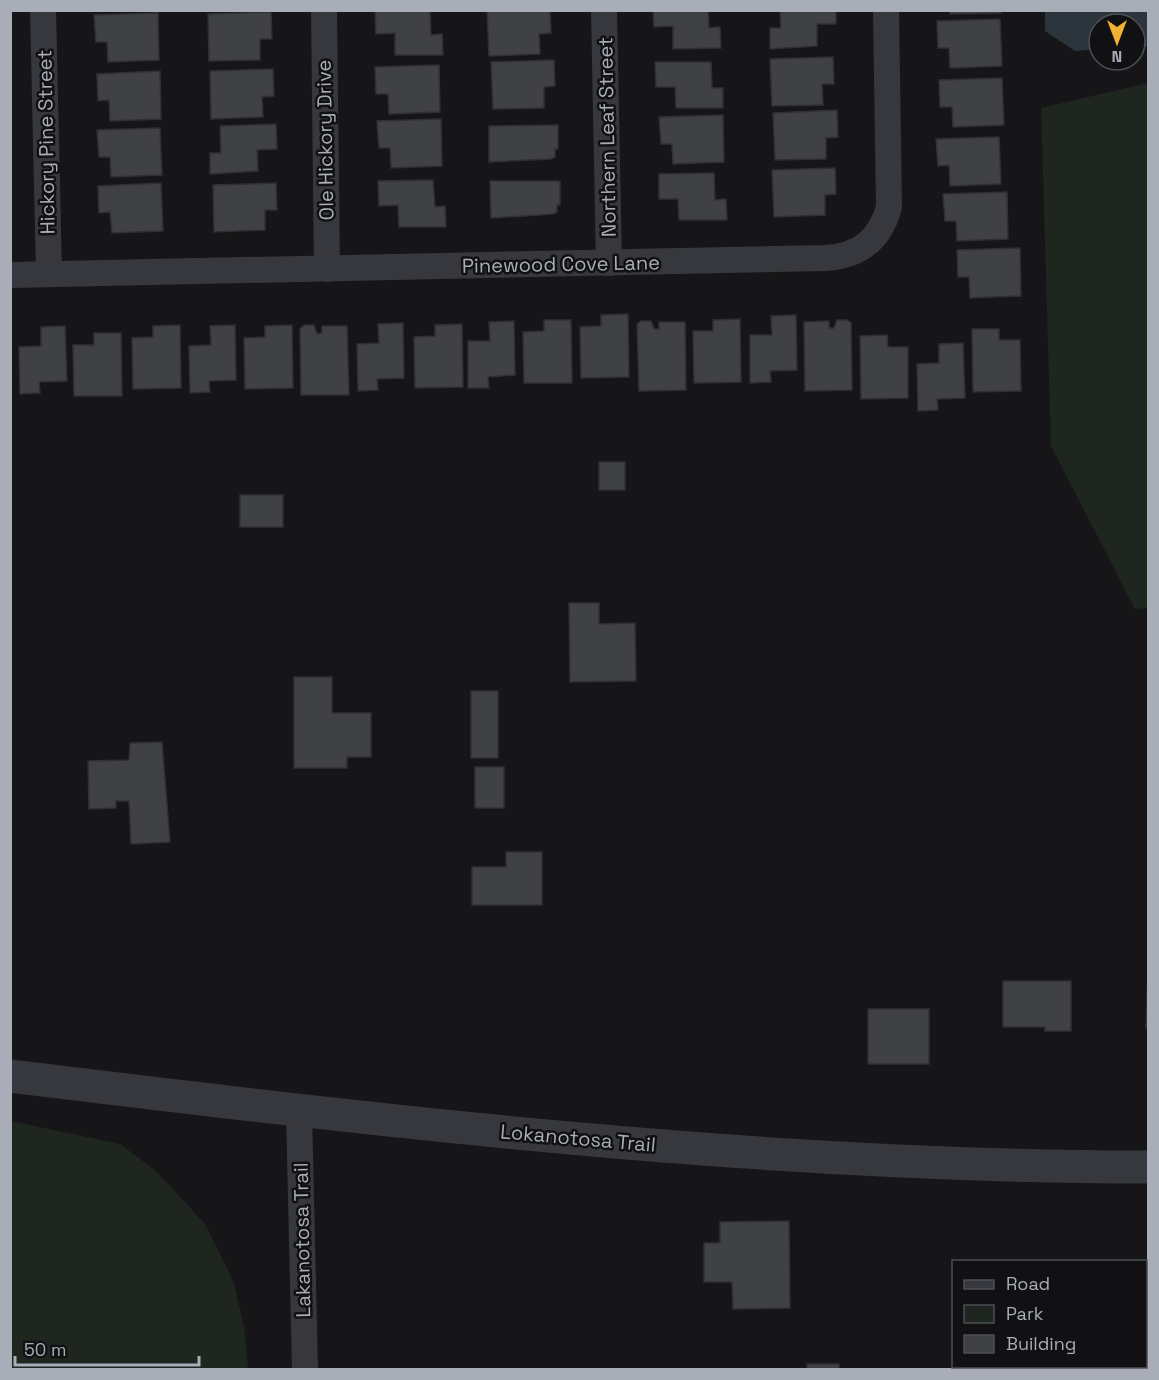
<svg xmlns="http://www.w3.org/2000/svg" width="1159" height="1380" viewBox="0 0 1159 1380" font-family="'Space Grotesk',sans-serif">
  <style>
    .green { fill: #1e261f }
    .water { fill: #2c353c }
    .building { fill: #404145; stroke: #303034; stroke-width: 1.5 }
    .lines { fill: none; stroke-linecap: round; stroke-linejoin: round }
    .minor { stroke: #37383d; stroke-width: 26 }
    .tertiary { stroke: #37383d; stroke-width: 33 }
    .labels { text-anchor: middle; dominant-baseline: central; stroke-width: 5; stroke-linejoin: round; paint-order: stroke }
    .street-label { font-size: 20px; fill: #a8adb8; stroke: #111113 }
  </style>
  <rect width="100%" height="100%" fill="#161618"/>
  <g class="green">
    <path d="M1148,83V608L1135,609L1051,446L1041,108Z"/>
    <path d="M11,1121L120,1144L156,1171L205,1224L234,1283L245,1332L248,1369H11Z"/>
  </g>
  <path class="water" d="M1045,11H1148V46L1135,47V24H1099V49L1075,51L1045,31Z"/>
  <g class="building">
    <path d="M375,10H430L431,35L442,34L443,55H395V33L376,34Z"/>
    <path d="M487,10H550L551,33L539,34L540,54L489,56Z"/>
    <path d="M653,10H708L709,28L720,27L721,48L673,49V26L654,27Z"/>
    <path d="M780,10H836V24H817V46L770,49V28H781Z"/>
    <path d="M950,10H1001V13L950,14Z"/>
    <path d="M271,12L272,39H260V60L209,61L208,14Z"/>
    <path d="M158,13L159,60L108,62L107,42H96L94,15Z"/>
    <path d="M1000,19L1002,66L950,68L949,48H938L937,21Z"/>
    <path d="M833,57L834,84H822L823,105L772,106L770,59Z"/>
    <path d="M554,60L555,86L544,87V108L493,109L491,62Z"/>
    <path d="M655,62H711L712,88H723V108H676L675,87H656Z"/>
    <path d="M439,65L440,112L389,114L388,94H376L375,67Z"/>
    <path d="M273,69L274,96L262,97L263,117L211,119L210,71Z"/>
    <path d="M160,71L161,119L110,121L109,100L98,101L97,74Z"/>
    <path d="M1002,78L1004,125L953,127L952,107H940L939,80Z"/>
    <path d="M837,110L838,137L826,138V159L775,160L773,113Z"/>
    <path d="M723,115L724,162L673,164L672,144H661L659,117Z"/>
    <path d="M441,119L442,166L391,168L390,148H379L377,121Z"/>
    <path d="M276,124L277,149L257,150L258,171L210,174V153H221L220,126Z"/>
    <path d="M558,125V149H555V157L551,159L489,162V126Z"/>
    <path d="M160,128L162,175L111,177L110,157H99L97,130Z"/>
    <path d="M999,137L1001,184L950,186L949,165L938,166L936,139Z"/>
    <path d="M835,168L836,194L825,195V215L774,217L772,170Z"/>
    <path d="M714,173L715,200L726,199L727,220H679L678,199H659V174Z"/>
    <path d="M433,180L435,207L445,206L446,227H399L398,205L379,206L378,181Z"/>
    <path d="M490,181H560V205H557V212L553,214L491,218Z"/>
    <path d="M161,183L163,231L112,233L110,212L99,213L98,186Z"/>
    <path d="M276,183L277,210H265V230L214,232L213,185Z"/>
    <path d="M1007,192L1008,239L957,241L956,221H945L943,194Z"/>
    <path d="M1020,248L1021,296L970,298L969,277H958L957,250Z"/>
    <path d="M628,314L629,377L581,378L580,327L601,326V315Z"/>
    <path d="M796,315L797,370L770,371L771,382L750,383V335H772L771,316Z"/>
    <path d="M740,319L741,382L694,383L693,331H713V320Z"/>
    <path d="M544,320H571L572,383H524L523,332L544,331Z"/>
    <path d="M837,320H847L851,323L852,390L805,391L804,322L829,321V328H834Z"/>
    <path d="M514,321L515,375L488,377L489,388H468V341H490L489,322Z"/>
    <path d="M641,321H651L654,329H659V322H685L686,390L639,391L637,324Z"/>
    <path d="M403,323L404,378L377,379L378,390L358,391L357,344L379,343L378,324Z"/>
    <path d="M462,324L463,387L415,388L414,337L435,336V325Z"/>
    <path d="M180,325L181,388L133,389L132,338L153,337V326Z"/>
    <path d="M235,325L236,380L209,381L210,392L190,393L189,346L211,345L210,326Z"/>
    <path d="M292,325L293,388L245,389L244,338L265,337V326Z"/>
    <path d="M304,325H314L317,334L322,333V326H347L349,395H301L300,329Z"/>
    <path d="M65,326L67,381L39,382L40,393L20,394L19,347L41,346V327Z"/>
    <path d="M972,329H999V340H1020L1021,391L973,392Z"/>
    <path d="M94,333H121L122,396H74L73,345H94Z"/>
    <path d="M887,335L888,347H908V398L861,399L860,336Z"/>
    <path d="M963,343L965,398L937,399L938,410L918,411L917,364L939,363V344Z"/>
    <rect x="599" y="462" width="26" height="28"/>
    <rect x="240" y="495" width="43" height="32"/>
    <path d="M569,603H599V624L635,623L636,681L570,682Z"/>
    <path d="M294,677H332V713H371V757H347V768H294Z"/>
    <rect x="471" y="691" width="27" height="67"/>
    <path d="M162,742L170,842L131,844L129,801H116V808L89,809L88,761L129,760L130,743Z"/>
    <rect x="475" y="767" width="29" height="41"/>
    <path d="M506,852H542V905H472V867H506Z"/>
    <path d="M1148,971V1028H1146Z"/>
    <path d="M1003,981H1071V1031H1045V1027H1003Z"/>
    <rect x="868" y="1009" width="61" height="55"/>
    <path d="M789,1221L790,1308L733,1309L732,1282H704V1243H720V1222Z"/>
    <rect x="807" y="1364" width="32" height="6"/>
    <rect x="966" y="1366" width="69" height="4"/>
  </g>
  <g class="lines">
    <g class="minor">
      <path d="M43,10L49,274"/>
      <path d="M324,10L327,269"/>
      <path d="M604,10L609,263"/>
      <path d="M10,275L825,258C860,256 880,240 889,207L886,10"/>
      <path d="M299,1111L305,1370"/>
    </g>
    <path class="tertiary" d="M10,1076C388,1122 767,1167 1148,1167"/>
  </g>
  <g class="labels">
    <g class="street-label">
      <text transform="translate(607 137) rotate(-91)">Northern Leaf Street</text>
      <text transform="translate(325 140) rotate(-91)">Ole Hickory Drive</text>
      <text transform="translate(46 142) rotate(-91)">Hickory Pine Street</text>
      <text transform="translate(561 264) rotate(-1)">Pinewood Cove Lane</text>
      <text transform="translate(578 1138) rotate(5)">Lokanotosa Trail</text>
      <text transform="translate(302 1240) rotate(-91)">Lakanotosa Trail</text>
    </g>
  </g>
  <rect width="1159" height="1380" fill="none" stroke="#a8adb8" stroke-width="24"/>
  <rect x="952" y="1260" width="195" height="108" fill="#111113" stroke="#4d4f55" stroke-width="1.5"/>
  <rect x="964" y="1280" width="30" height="9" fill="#37383d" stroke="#4d4f55" stroke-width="1.5"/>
  <text x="1006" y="1290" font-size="18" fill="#a8adb8">Road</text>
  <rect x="964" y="1305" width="30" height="18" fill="#1e261f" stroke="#4d4f55" stroke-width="1.5"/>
  <text x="1006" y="1320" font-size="18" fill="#a8adb8">Park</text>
  <rect x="964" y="1335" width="30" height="18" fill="#404145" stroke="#4d4f55" stroke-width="1.5"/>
  <text x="1006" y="1350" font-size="18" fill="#a8adb8">Building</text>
  <g transform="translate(1117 42) rotate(180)"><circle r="28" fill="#111113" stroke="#4d4f55" stroke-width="1.5"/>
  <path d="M0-4.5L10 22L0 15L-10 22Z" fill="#f2b134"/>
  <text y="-9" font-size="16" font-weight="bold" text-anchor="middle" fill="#a8adb8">N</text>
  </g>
  <path d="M15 1356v9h184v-9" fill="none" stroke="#a8adb8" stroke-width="3"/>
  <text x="24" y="1356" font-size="18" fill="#a8adb8" stroke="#111113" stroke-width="4.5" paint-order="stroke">50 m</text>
</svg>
